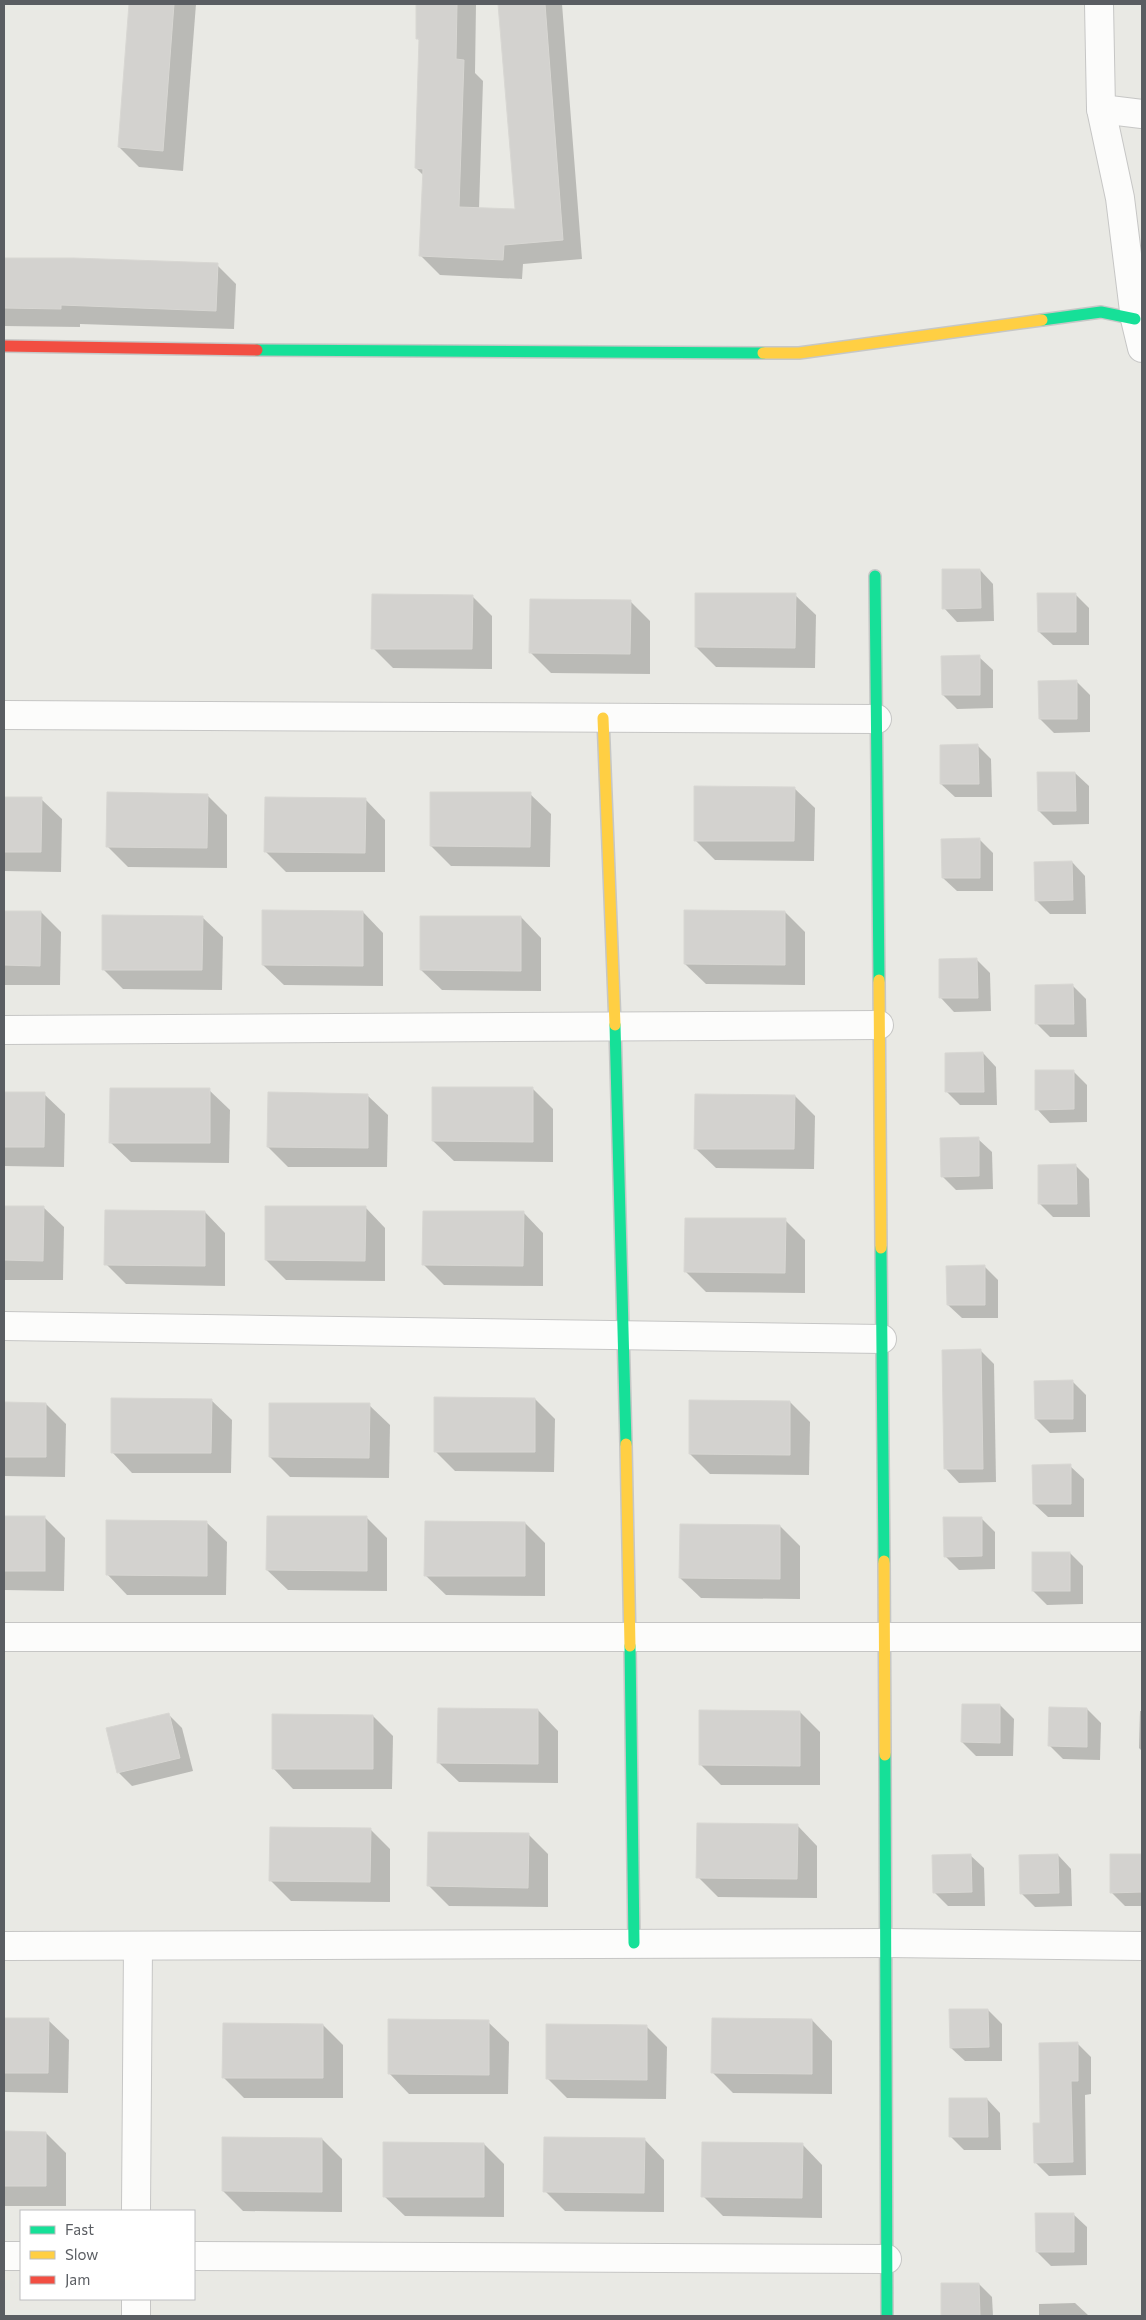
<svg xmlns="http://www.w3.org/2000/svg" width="1146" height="2320" viewBox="0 0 1146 2320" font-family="Commissioner,sans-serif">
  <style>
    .shadow { fill: #0003 }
    .building { fill: #d3d2cf; stroke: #d8d7d3 }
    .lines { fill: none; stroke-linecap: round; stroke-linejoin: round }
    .street-casing { stroke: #c6c6c5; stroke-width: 30 }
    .fast-casing { stroke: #c6c7c6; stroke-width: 14 }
    .slow-casing { stroke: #c6c7c6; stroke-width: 14 }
    .jam-casing { stroke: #c6c7c6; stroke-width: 14 }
    .street { stroke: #fcfcfb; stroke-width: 28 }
    .fast { stroke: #16e098; stroke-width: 11 }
    .slow { stroke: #ffcf43; stroke-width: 11 }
    .jam { stroke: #f24e42; stroke-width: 11 }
  </style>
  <rect width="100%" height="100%" fill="#e9e9e4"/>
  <g class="shadow">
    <path d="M130,4H196L183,171L139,167L119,147Z"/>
    <path d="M417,4H476L475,73L483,81L479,209L516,211L499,4H562L582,259L523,264L522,279L440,275L420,255L424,176L416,168L421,42L417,38Z"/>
    <path d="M4,259L217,265L236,284L234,329L80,324V327L4,326Z"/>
    <path d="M980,570L993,584L994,621L957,622L944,608Z"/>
    <path d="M1075,594L1089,608V645H1053L1039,632Z"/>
    <path d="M795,595L816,615L815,668L716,667L696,647Z"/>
    <path d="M472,596L492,616V669L393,668L373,648Z"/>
    <path d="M630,601L650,621V674L551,673L531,653Z"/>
    <path d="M979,657L993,670V708L957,709L943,695Z"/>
    <path d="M1076,681L1090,695V732L1054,733L1040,719Z"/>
    <path d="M977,745L991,759L992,797H955L941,784Z"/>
    <path d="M1075,773L1089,786V824L1053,825L1039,811Z"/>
    <path d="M794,788L815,808L814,861L715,860L695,840Z"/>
    <path d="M530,794L551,814L550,867L451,866L431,846Z"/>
    <path d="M207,795L227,815V868L128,867L108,847Z"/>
    <path d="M4,798L41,799L62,819L61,872L4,871Z"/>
    <path d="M365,799L385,820V872H286L266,852Z"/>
    <path d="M979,839L993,853V891H957L943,878Z"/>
    <path d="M1072,862L1085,876L1086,914H1050L1036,900Z"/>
    <path d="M4,912H41L61,932L60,985H4Z"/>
    <path d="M363,912L383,933V986L284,985L263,965Z"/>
    <path d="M785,912L805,932V985L706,984L685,964Z"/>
    <path d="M202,917L223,937L222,990L123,989L103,969Z"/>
    <path d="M521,917L541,938V991L442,990L421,970Z"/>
    <path d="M977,960L990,973L991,1011L954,1012L941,998Z"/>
    <path d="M1073,986L1086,999L1087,1037H1050L1037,1024Z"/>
    <path d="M983,1053L996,1067L997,1105H960L947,1092Z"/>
    <path d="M1073,1071L1087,1085V1122L1050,1123L1037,1109Z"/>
    <path d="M533,1089L553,1109V1162L454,1161L433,1141Z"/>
    <path d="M209,1090L230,1110L229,1163L131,1162L110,1142Z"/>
    <path d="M4,1093L44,1094L65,1114L64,1167L4,1166Z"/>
    <path d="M367,1095L388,1115L387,1167H288L268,1147Z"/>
    <path d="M795,1096L815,1116L814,1169L716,1168L695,1148Z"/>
    <path d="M978,1139L992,1152L993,1189L956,1190L942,1176Z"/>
    <path d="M1076,1166L1089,1179L1090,1217H1053L1040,1204Z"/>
    <path d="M4,1207H43L64,1227L63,1280H4Z"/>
    <path d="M365,1207L385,1228V1281L286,1280L266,1260Z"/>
    <path d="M205,1212L225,1233V1286L126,1284L106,1264Z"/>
    <path d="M523,1212L543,1233V1286L444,1285L424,1265Z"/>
    <path d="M785,1220L805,1240V1293L706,1292L686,1272Z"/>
    <path d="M984,1266L998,1280V1318H962L948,1305Z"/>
    <path d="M980,1350L994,1364L996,1482L959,1483L946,1469Z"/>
    <path d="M1072,1381L1086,1395V1432L1050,1433L1036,1419Z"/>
    <path d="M535,1399L555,1419L554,1472L455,1471L435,1451Z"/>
    <path d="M211,1400L232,1420L231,1473H132L112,1452Z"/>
    <path d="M790,1402L810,1422L809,1475L710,1474L690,1454Z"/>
    <path d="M4,1404H46L66,1424L65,1477L4,1476Z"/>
    <path d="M369,1405L390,1425L389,1478L290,1477L270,1457Z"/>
    <path d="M1070,1466L1084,1479V1517H1048L1034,1504Z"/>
    <path d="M4,1517L45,1518L65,1538L64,1591L4,1590Z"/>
    <path d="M367,1518L387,1538V1591L288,1590L267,1570Z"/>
    <path d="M981,1518L995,1532V1569L959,1570L945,1556Z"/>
    <path d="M206,1522L227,1542L226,1595H127L107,1574Z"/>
    <path d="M525,1523L545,1543V1596L446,1595L425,1575Z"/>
    <path d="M780,1526L800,1546V1599L701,1598L680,1578Z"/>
    <path d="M1070,1553L1083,1566V1604L1047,1605L1033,1591Z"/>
    <path d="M1000,1705L1014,1719L1013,1756H976L962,1742Z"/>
    <path d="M1087,1709L1101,1723L1100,1760L1063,1759L1049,1745Z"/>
    <path d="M538,1710L558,1731V1783L459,1782L438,1762Z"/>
    <path d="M1140,1711H1142V1751L1139,1748Z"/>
    <path d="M800,1712L820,1732V1785H721L700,1764Z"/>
    <path d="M168,1714L182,1728L193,1771L132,1786L119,1773L108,1729Z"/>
    <path d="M373,1716L393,1736L392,1789H293L273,1768Z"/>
    <path d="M797,1825L817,1846V1898L718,1897L698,1877Z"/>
    <path d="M370,1829L390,1849V1902L291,1901L271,1881Z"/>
    <path d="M528,1834L548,1854V1907L449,1906L429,1886Z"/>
    <path d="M970,1855L984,1868L985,1906H948L934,1892Z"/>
    <path d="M1058,1855L1071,1869L1072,1906L1035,1907L1021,1893Z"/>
    <path d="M1111,1855H1142V1906H1125L1111,1892Z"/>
    <path d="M988,2010L1002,2024V2061H965L951,2048Z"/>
    <path d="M4,2019L48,2020L69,2040L68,2093L4,2092Z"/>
    <path d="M812,2020L832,2041V2094L733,2093L712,2072Z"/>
    <path d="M488,2022L509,2042L508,2094H409L389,2073Z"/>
    <path d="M323,2025L343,2045V2098H244L223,2077Z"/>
    <path d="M646,2026L667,2047L666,2099L567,2098L547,2078Z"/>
    <path d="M1077,2043L1091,2057V2094L1085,2095L1086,2175L1049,2176L1035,2162L1042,2124Z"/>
    <path d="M987,2099L1000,2113L1001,2150H964L951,2137Z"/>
    <path d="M4,2133H46L66,2153V2206H4Z"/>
    <path d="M322,2139L342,2159V2212L243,2211L223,2191Z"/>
    <path d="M644,2139L664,2160V2212L565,2211L545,2191Z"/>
    <path d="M484,2144L504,2164V2217L405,2216L384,2196Z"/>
    <path d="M802,2144L822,2165V2218L723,2216L703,2196Z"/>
    <path d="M1073,2214L1087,2227V2265L1051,2266L1037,2252Z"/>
    <path d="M942,2284H979L992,2297L993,2316H943Z"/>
    <path d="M1075,2303L1089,2316H1039V2304Z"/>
  </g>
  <g class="building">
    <path d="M129,4H174L163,151L118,147Z"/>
    <path d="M416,4H457L456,59L464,60L459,207L515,209L498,4H545L563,240L504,245L503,260L419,256L423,169L415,168L419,39H416Z"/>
    <path d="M4,258H73L218,263L216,311L61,305V309L4,308Z"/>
    <path d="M942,569H980L981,608L942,609Z"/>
    <path d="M695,593H796L795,648L695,647Z"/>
    <path d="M1037,593H1076V632H1038Z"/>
    <path d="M372,594L473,595L472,649H371Z"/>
    <path d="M530,599L631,600L630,654L529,653Z"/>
    <path d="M980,655V695H942L941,656Z"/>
    <path d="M1077,680V719H1039L1038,681Z"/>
    <path d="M978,744L979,784H940V745Z"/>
    <path d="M1037,772H1075L1076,811H1038Z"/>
    <path d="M694,786L795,787L794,841H694Z"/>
    <path d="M107,792L208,794L207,848L106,847Z"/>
    <path d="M430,792H531L530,847L430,846Z"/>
    <path d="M4,797H42L41,852H4Z"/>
    <path d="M265,797L366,798L365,853L264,852Z"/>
    <path d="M980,838V878H942L941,839Z"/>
    <path d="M1072,861L1073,900L1035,901L1034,862Z"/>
    <path d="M262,910L363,911V966L262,965Z"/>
    <path d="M684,910L785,911V965L684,964Z"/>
    <path d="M4,911H41L40,966L4,965Z"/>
    <path d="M102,915L203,916L202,970H102Z"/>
    <path d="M420,916H521V971L420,970Z"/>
    <path d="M977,958L978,998H939V959Z"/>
    <path d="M1073,984L1074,1024H1035V985Z"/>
    <path d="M983,1052L984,1092H945V1053Z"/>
    <path d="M1035,1070H1074V1109L1035,1110Z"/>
    <path d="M432,1087H533V1142L432,1141Z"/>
    <path d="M110,1088H210V1143H109Z"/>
    <path d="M4,1092H45L44,1147H4Z"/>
    <path d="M268,1092L368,1094V1148L267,1147Z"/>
    <path d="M695,1094L795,1095L794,1149H694Z"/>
    <path d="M979,1137V1176L941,1177L940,1138Z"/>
    <path d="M1076,1164L1077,1204H1038V1165Z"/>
    <path d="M4,1206H44L43,1261L4,1260Z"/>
    <path d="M265,1206H366L365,1261L265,1260Z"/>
    <path d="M105,1210L205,1211V1266L104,1265Z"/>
    <path d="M423,1211H524L523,1266L422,1265Z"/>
    <path d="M685,1218H786L785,1273L684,1272Z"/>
    <path d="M985,1265V1305H947L946,1266Z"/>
    <path d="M981,1349L983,1469H944L942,1350Z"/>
    <path d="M1073,1380V1419H1035L1034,1381Z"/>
    <path d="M434,1397L535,1398V1452H434Z"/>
    <path d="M111,1398L212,1399L211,1453H111Z"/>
    <path d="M689,1400L790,1401V1455L689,1454Z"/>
    <path d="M4,1402L46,1403V1457H4Z"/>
    <path d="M269,1403H370L369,1458L269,1457Z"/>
    <path d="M1071,1464V1504H1033L1032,1465Z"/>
    <rect x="4" y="1516" width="41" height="55"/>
    <path d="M267,1516H367V1571L266,1570Z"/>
    <path d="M943,1517H982V1556L944,1557Z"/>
    <path d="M106,1520L207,1521V1576L106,1575Z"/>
    <path d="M425,1521L525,1522V1576H424Z"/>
    <path d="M680,1524L780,1525V1579L679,1578Z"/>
    <rect x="1032" y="1552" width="38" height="39"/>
    <path d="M962,1704H1000V1743L961,1742Z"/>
    <path d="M1049,1707L1087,1708V1747L1048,1746Z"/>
    <path d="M438,1708L538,1709V1764L437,1763Z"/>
    <path d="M699,1710L800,1711V1766L699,1765Z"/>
    <path d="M169,1713L180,1758L117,1773L106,1728Z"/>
    <path d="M272,1714L373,1715V1769H272Z"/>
    <path d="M697,1823L798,1824L797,1879L696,1878Z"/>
    <path d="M270,1827L371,1828L370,1882L269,1881Z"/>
    <path d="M428,1832L529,1833L528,1888L427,1886Z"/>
    <path d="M971,1854L972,1892L933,1893L932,1855Z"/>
    <path d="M1058,1854L1059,1893L1020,1894L1019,1855Z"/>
    <path d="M1110,1854H1142V1892L1110,1893Z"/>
    <path d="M949,2009H988L989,2047L950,2048Z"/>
    <path d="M4,2018H49L48,2073H4Z"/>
    <path d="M712,2018L812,2019V2074L711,2073Z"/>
    <path d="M388,2019L489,2020V2075L388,2074Z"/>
    <path d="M223,2023L323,2024V2078H222Z"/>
    <path d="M546,2024L647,2025V2080L546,2079Z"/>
    <path d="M1078,2042V2081H1071L1073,2162L1034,2163L1033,2123H1040L1039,2043Z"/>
    <path d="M949,2098H987L988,2137H949Z"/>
    <path d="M4,2131L46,2132V2186H4Z"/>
    <path d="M222,2137L322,2138V2192L222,2191Z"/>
    <path d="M544,2137L645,2138L644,2193L543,2192Z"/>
    <path d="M383,2142L484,2143V2197H383Z"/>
    <path d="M702,2142L803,2143L802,2198L701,2197Z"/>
    <path d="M1035,2213H1074V2252H1036Z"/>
    <path d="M941,2283H979L980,2316H941Z"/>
  </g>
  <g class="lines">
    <defs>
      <g id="street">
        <path d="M1099,4L1101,109L1120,198L1135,319L1142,348"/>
        <path d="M1101,109L1142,114"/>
        <path d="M4,715L877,719"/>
        <path d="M4,1030L879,1025"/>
        <path d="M4,1326L882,1339"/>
        <path d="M4,1637H1142"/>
        <path d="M4,1946L887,1943L1142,1946"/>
        <path d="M136,2211L138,1946"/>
        <path d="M4,2256H21"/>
        <path d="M194,2256L887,2259"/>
        <path d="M136,2316V2299"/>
      </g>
      <g id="fast">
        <path d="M1042,320L1101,312L1135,319"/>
        <path d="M257,350L763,353"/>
        <path d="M875,576L879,980"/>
        <path d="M615,1025L626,1444"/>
        <path d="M881,1248L884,1561"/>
        <path d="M630,1646L634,1943"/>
        <path d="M885,1755L887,2316"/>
      </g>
      <g id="slow">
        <path d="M763,353H799L1042,320"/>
        <path d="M603,718L615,1025"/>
        <path d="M879,980L881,1248"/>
        <path d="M626,1444L630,1646"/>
        <path d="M884,1561L885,1755"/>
      </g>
      <path id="jam" d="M4,346L257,350"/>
    </defs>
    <use href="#street" class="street-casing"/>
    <use href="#fast" class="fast-casing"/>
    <use href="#slow" class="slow-casing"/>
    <use href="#jam" class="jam-casing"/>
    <use href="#street" class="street"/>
    <use href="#fast" class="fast"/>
    <use href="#slow" class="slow"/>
    <use href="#jam" class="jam"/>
  </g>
  <rect width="1146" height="2320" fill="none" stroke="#5a5d62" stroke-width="10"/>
  <rect x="20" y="2210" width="175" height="90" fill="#ffffff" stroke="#bdbec0"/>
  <rect x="30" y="2226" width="25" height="8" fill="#16e098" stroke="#bdbec0"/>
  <text x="65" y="2235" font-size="15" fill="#5a5d62">Fast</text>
  <rect x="30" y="2251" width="25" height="8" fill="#ffcf43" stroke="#bdbec0"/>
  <text x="65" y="2260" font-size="15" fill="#5a5d62">Slow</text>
  <rect x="30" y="2276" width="25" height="8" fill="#f24e42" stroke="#bdbec0"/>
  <text x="65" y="2285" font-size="15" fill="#5a5d62">Jam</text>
</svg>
